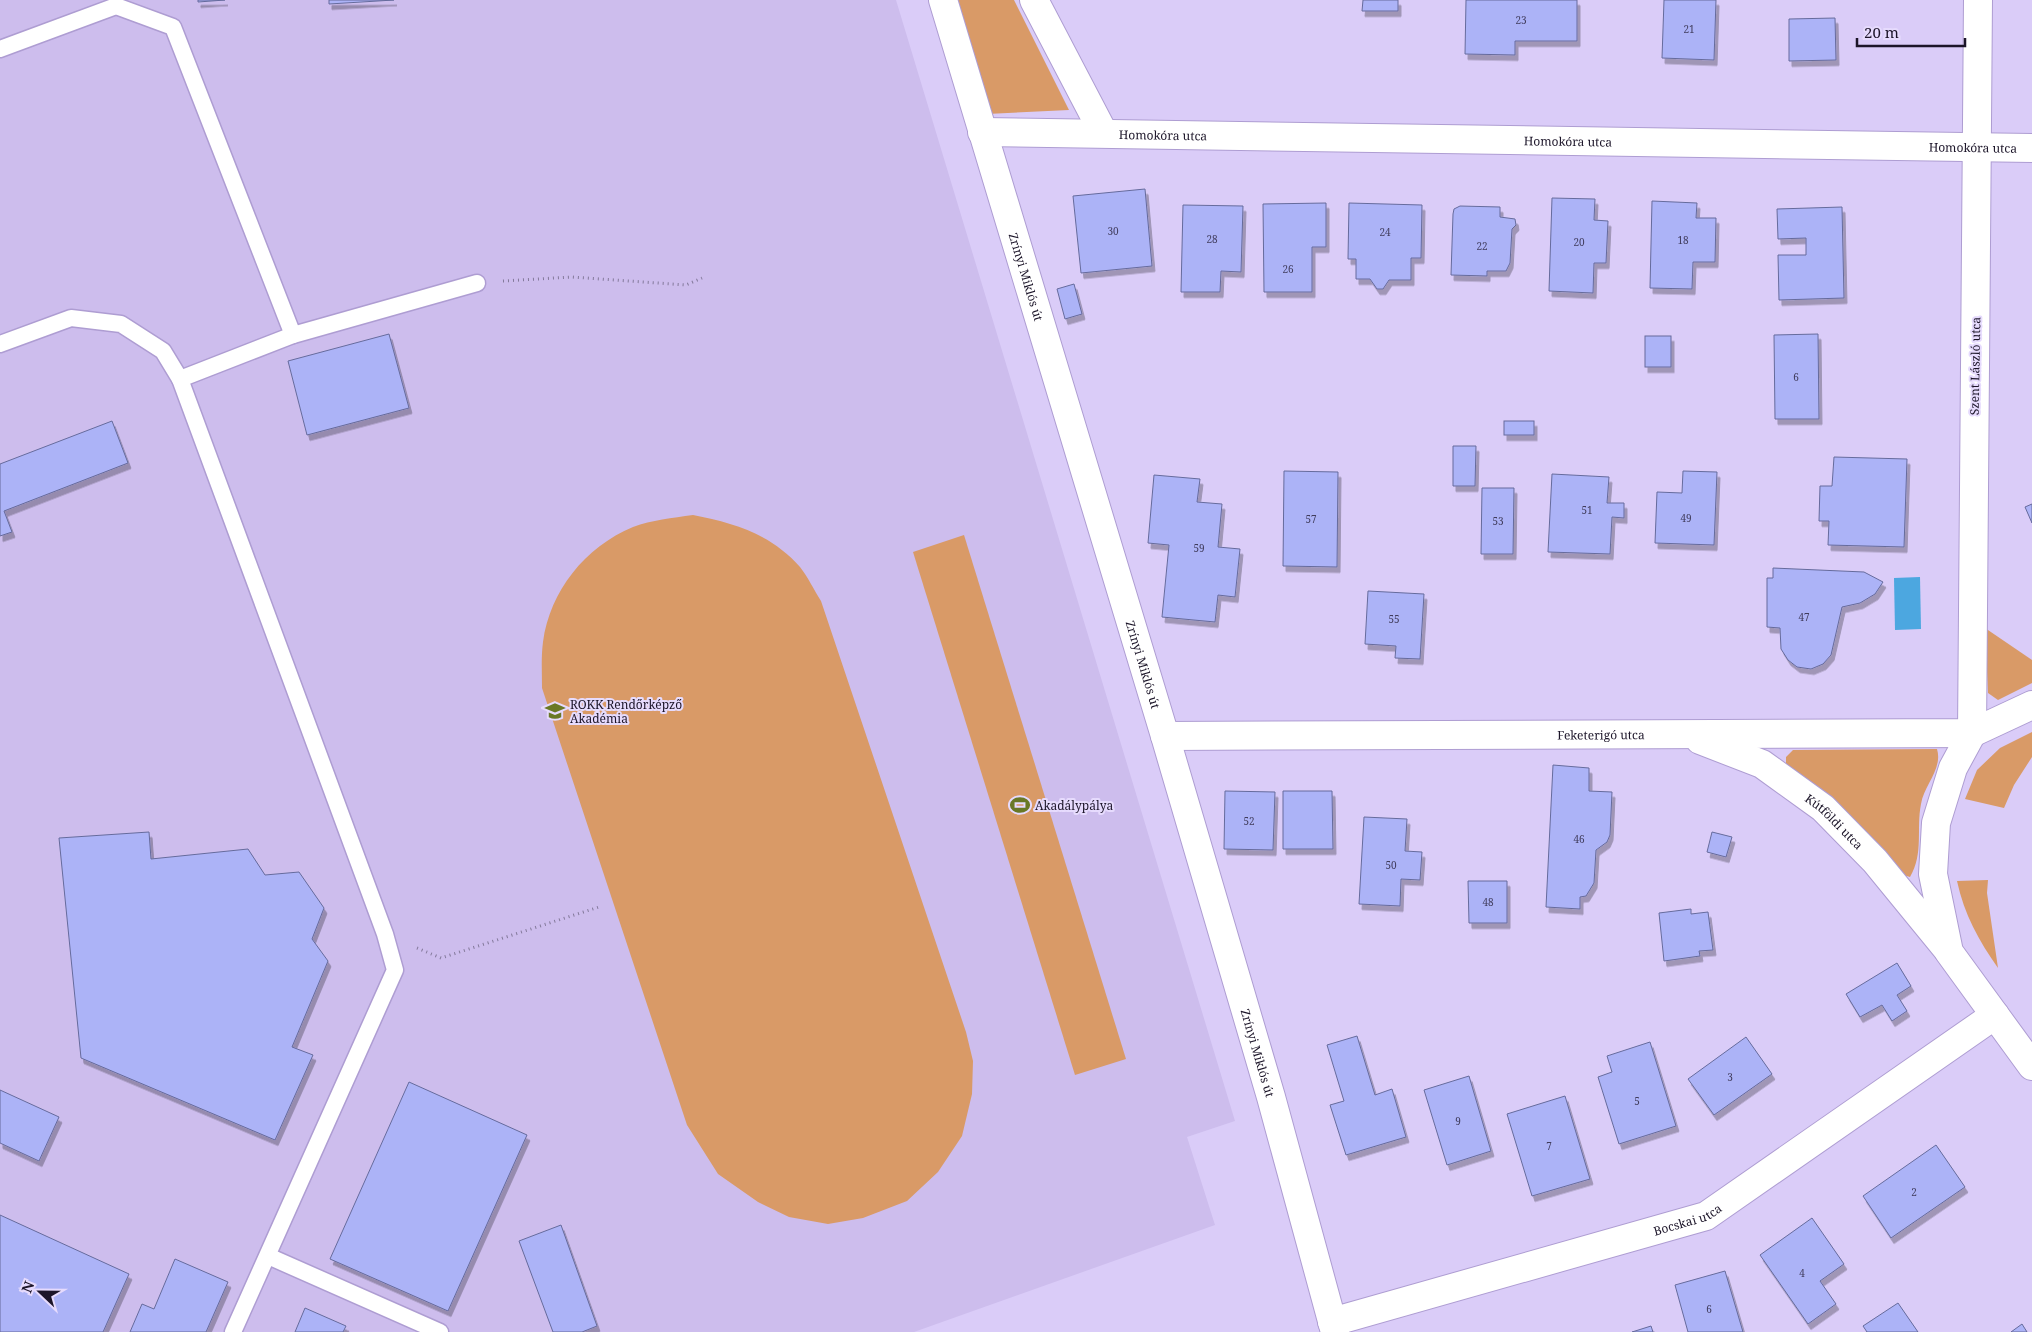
<svg xmlns="http://www.w3.org/2000/svg" width="2032" height="1332" viewBox="0 0 2032 1332" font-family="'Noto Serif',serif">
  <style>
    .built { fill: #cdbded }
    .green { fill: #d99a67 }
    .water { fill: #4ca7e0 }
    .building { fill: #acb3f7; stroke: #666b9c; filter: url(#shadow) }
    .lines { fill: none; stroke-linecap: round; stroke-linejoin: round }
    .lane-casing { stroke: #ae9dd2; stroke-width: 19 }
    .street-casing { stroke: #ae9dd2; stroke-width: 30 }
    .path { stroke: #83799a; stroke-width: 3; stroke-dasharray: 1 4; stroke-linecap: butt }
    .lane { stroke: #fff; stroke-width: 16 }
    .street { stroke: #fff; stroke-width: 28 }
    .labels { text-anchor: middle; dominant-baseline: central; stroke-width: 4; stroke-linejoin: round; paint-order: stroke }
    .number-label { font-size: 10px; fill: #403c5c }
    .street-label { font-size: 12px; fill: #1c1529; stroke: #e6dbfd }
    .poi-label { font-size: 12px; fill: #1c1529; stroke: #e6dbfd; text-anchor: start }
  </style>
  <defs>
    <filter id="shadow"><feDropShadow dx="3" dy="5.5" stdDeviation="0" flood-color="#0004"/></filter>
  </defs>
  <rect width="100%" height="100%" fill="#daccf8"/>
  <path class="built" d="M0,0H896L1235,1121L1187,1137L1215,1225L914,1332H0Z"/>
  <g class="green">
    <path d="M954,0H1014L1069,110L987,114Z"/>
    <path d="M693,515C734,523 771,534 800,567C808,577 814,590 821,601L966,1032L973,1061L972,1094L962,1136L938,1172L907,1201L863,1218L828,1224L789,1217L758,1202L718,1174L687,1125L542,688C542,673 541,657 543,642C550,591 585,547 633,527C652,520 672,518 693,515Z"/>
    <path d="M964,535L1126,1059L1075,1075L913,552Z"/>
    <path d="M1985,628L2032,660V683L1998,700L1988,693Z"/>
    <path d="M2032,732V757L2014,785L2004,808L1965,799L1977,770L2000,748Z"/>
    <path d="M1937,749C1943,769 1924,785 1921,804C1916,829 1924,853 1910,877L1897,873L1786,766V757L1793,750Z"/>
    <path d="M1988,880L1987,893L1998,968C1979,941 1964,914 1957,881Z"/>
  </g>
  <path class="water" d="M1920,577L1921,629L1895,630L1894,578Z"/>
  <g class="building">
    <path d="M198,0H225L198,2Z"/>
    <path d="M329,0H394L329,4Z"/>
    <path d="M1363,0H1398V11H1362Z"/>
    <path d="M1466,0H1577V41H1515V55L1465,54Z"/>
    <path d="M1664,0H1716L1714,60L1662,58Z"/>
    <path d="M1835,18L1836,60L1789,61V19Z"/>
    <path d="M1145,189L1152,266L1081,273L1073,196Z"/>
    <path d="M1552,198L1595,199L1594,220L1608,221L1606,263H1594L1593,293L1549,291Z"/>
    <path d="M1652,201L1697,203L1696,218H1716L1715,262H1693L1692,289L1650,288Z"/>
    <path d="M1326,203V247H1312V292H1264L1263,204Z"/>
    <path d="M1349,203L1422,205L1421,258H1411V280H1389L1383,289H1377L1370,279H1356V259H1348Z"/>
    <path d="M1183,205L1243,206L1241,272L1221,271L1220,292H1181Z"/>
    <path d="M1460,206L1500,207V217L1515,219L1516,225L1512,229L1510,263L1506,271H1487V276L1451,275L1453,214L1454,209Z"/>
    <path d="M1842,207L1844,298L1779,300L1778,255H1806V238L1778,239L1777,209Z"/>
    <path d="M1074,284L1082,314L1065,319L1057,289Z"/>
    <path d="M389,334L409,408L307,435L288,361Z"/>
    <path d="M1818,334L1819,419H1775L1774,335Z"/>
    <rect x="1645" y="336" width="26" height="31"/>
    <path d="M112,421L128,463L4,511L12,532L0,536V464Z"/>
    <rect x="1504" y="421" width="30" height="14"/>
    <path d="M1453,446H1476L1475,486H1453Z"/>
    <path d="M1834,457L1907,459L1904,547L1828,545L1829,521H1819L1820,486H1832Z"/>
    <path d="M1284,471L1338,472L1337,567L1283,566Z"/>
    <path d="M1683,471L1717,472L1714,545L1655,543L1657,492L1682,493Z"/>
    <path d="M1552,474L1609,477L1607,503H1624V518L1612,517L1610,554L1548,552Z"/>
    <path d="M1154,475L1200,479L1197,502L1222,504L1218,547L1240,549L1235,597L1218,595L1215,622L1162,617L1169,545L1148,543Z"/>
    <path d="M1482,488H1514L1513,554H1481Z"/>
    <path d="M2032,504V523L2025,507Z"/>
    <path d="M1773,568L1864,572L1883,582L1875,594L1860,603L1842,607L1831,655L1823,664L1811,669L1797,667L1788,660L1781,649L1780,628L1767,627V578H1773Z"/>
    <path d="M1368,591L1424,594L1420,659L1395,658L1396,646L1365,644Z"/>
    <path d="M1553,765L1589,768V791L1612,792L1610,835L1607,842L1596,850L1594,883L1586,896L1580,897V909L1546,907Z"/>
    <path d="M1225,791L1275,792L1273,850L1224,849Z"/>
    <path d="M1283,791H1332L1333,849H1283Z"/>
    <path d="M1364,817L1407,819L1405,851L1422,852L1420,880L1401,879L1400,906L1359,904Z"/>
    <path d="M149,832L151,859L248,849L265,875L299,872L324,908L312,939L328,961L292,1047L313,1055L275,1140L81,1058L59,838Z"/>
    <path d="M1712,832L1732,837L1726,857L1707,852Z"/>
    <path d="M1468,881H1507V923H1469Z"/>
    <path d="M1691,909V914L1708,912L1713,950L1699,951L1700,956L1664,961L1659,913Z"/>
    <path d="M1897,963L1911,986L1897,995L1907,1011L1892,1021L1882,1005L1860,1017L1846,994Z"/>
    <path d="M1357,1036L1375,1095L1392,1089L1406,1137L1346,1155L1330,1105L1344,1101L1327,1045Z"/>
    <path d="M1746,1037L1772,1074L1714,1115L1688,1079Z"/>
    <path d="M1650,1042L1676,1126L1619,1144L1598,1077L1612,1072L1607,1056Z"/>
    <path d="M1469,1076L1491,1151L1447,1165L1424,1090Z"/>
    <path d="M409,1082L527,1135L448,1311L330,1259Z"/>
    <path d="M0,1090L59,1117L39,1161L0,1143Z"/>
    <path d="M1565,1096L1590,1179L1532,1196L1507,1114Z"/>
    <path d="M1936,1145L1965,1187L1891,1238L1863,1196Z"/>
    <path d="M0,1215L129,1274L103,1332H0Z"/>
    <path d="M1812,1218L1844,1264L1820,1281L1836,1304L1808,1324L1760,1255Z"/>
    <path d="M561,1225L597,1326L582,1332H553L519,1241Z"/>
    <path d="M175,1259L228,1282L206,1332H130L142,1304L154,1309Z"/>
    <path d="M1725,1271L1743,1332H1688L1675,1285Z"/>
    <path d="M1898,1303L1918,1332H1867L1863,1326Z"/>
    <path d="M305,1308L346,1326L343,1332H295Z"/>
    <path d="M2022,1324L2027,1332H2011Z"/>
    <path d="M1651,1326L1653,1332H1632Z"/>
  </g>
  <g class="lines">
    <defs>
      <g id="lane">
        <path d="M0,49L116,6L173,27L293,335L180,379L385,934L395,970L233,1332"/>
        <path d="M293,335L477,283"/>
        <path d="M0,344L71,318L121,324L163,351L180,379"/>
        <path d="M268,1256L440,1332"/>
      </g>
      <g id="street">
        <path id="s1" d="M943,0L1165,736L1271,1097L1335,1332"/>
        <path d="M1034,0L1103,132"/>
        <path d="M1978,0L1972,733L1953,768L1936,823L1933,874L1949,952L2032,1066"/>
        <path id="s2" d="M982,132L2032,148"/>
        <path id="s3" d="M1165,736L1972,733L2032,705"/>
        <path id="s4" d="M1700,740L1762,764L1823,808L1875,861L1947,949"/>
        <path id="s5" d="M1332,1322L1706,1216L1995,1015"/>
      </g>
    </defs>
    <use href="#lane" class="lane-casing"/>
    <use href="#street" class="street-casing"/>
    <g class="path">
      <path d="M503,281L572,277L686,285L702,278"/>
      <path d="M417,948L441,958L599,907"/>
    </g>
    <use href="#lane" class="lane"/>
    <use href="#street" class="street"/>
  </g>
  <defs>
    <symbol id="school-bare" viewBox="-9 -9 18 18"><path d="M0-5L7-2L0 1L-7-2ZM-4 1L0 2.5L4 1V4Q0 6-4 4Z" fill="#697826" stroke="#e6dbfd" stroke-width="2.5" paint-order="stroke"/></symbol>
    <symbol id="stadium-bare" viewBox="-9 -9 18 18"><path d="M0-5a6.5 5 0 1 0 0 10a6.5 5 0 1 0 0-10ZM-3.5-1.8h7v3.6h-7Z" fill="#697826" stroke="#e6dbfd" stroke-width="2.5" paint-order="stroke"/></symbol>
  </defs>
  <g fill-rule="evenodd">
    <use href="#school-bare" x="541" y="697" width="28" height="28"/>
    <use href="#stadium-bare" x="1006" y="791" width="28" height="28"/>
  </g>
  <g class="labels">
    <g class="number-label">
      <text x="1521" y="20">23</text>
      <text x="1689" y="29">21</text>
      <text x="1113" y="231">30</text>
      <text x="1385" y="232">24</text>
      <text x="1212" y="239">28</text>
      <text x="1683" y="240">18</text>
      <text x="1579" y="242">20</text>
      <text x="1482" y="246">22</text>
      <text x="1288" y="269">26</text>
      <text x="1796" y="377">6</text>
      <text x="1587" y="510">51</text>
      <text x="1686" y="518">49</text>
      <text x="1311" y="519">57</text>
      <text x="1498" y="521">53</text>
      <text x="1199" y="548">59</text>
      <text x="1804" y="617">47</text>
      <text x="1394" y="619">55</text>
      <text x="1249" y="821">52</text>
      <text x="1579" y="839">46</text>
      <text x="1391" y="865">50</text>
      <text x="1488" y="902">48</text>
      <text x="1730" y="1077">3</text>
      <text x="1637" y="1101">5</text>
      <text x="1458" y="1121">9</text>
      <text x="1549" y="1146">7</text>
      <text x="1914" y="1192">2</text>
      <text x="1802" y="1273">4</text>
      <text x="1709" y="1309">6</text>
    </g>
    <g class="street-label">
      <text stroke="none"><textPath href="#s2" startOffset="181">Homokóra utca</textPath></text>
      <text stroke="none"><textPath href="#s2" startOffset="586">Homokóra utca</textPath></text>
      <text stroke="none"><textPath href="#s2" startOffset="991">Homokóra utca</textPath></text>
      <text stroke="none"><textPath href="#s1" startOffset="289">Zrínyi Miklós út</textPath></text>
      <text transform="translate(1975 366) rotate(-89)">Szent László utca</text>
      <text stroke="none"><textPath href="#s1" startOffset="694">Zrínyi Miklós út</textPath></text>
      <text stroke="none"><textPath href="#s3" startOffset="436">Feketerigó utca</textPath></text>
      <text stroke="none"><textPath href="#s4" startOffset="159">Kútföldi utca</textPath></text>
      <text stroke="none"><textPath href="#s1" startOffset="1099">Zrínyi Miklós út</textPath></text>
      <text stroke="none"><textPath href="#s5" startOffset="370">Bocskai utca</textPath></text>
    </g>
    <g class="poi-label">
      <text x="570" y="704">ROKK Rendőrképző<tspan x="570" dy="14">Akadémia</tspan></text>
      <text x="1035" y="805">Akadálypálya</text>
    </g>
  </g>
  <g transform="translate(40 1292) rotate(292)" stroke="#e6dbfd" stroke-width="4" paint-order="stroke">
  <path d="M0-4L9 19L0 12L-9 19Z" fill="#1c1529"/>
  <text y="-8" font-size="14" font-weight="bold" text-anchor="middle" fill="#1c1529">N</text>
  </g>
  <path d="M1857 38v8h108v-8" fill="none" stroke="#1c1529" stroke-width="2.5"/>
  <text x="1864" y="38" font-size="15" fill="#1c1529" stroke="#e6dbfd" stroke-width="4" paint-order="stroke">20 m</text>
</svg>
